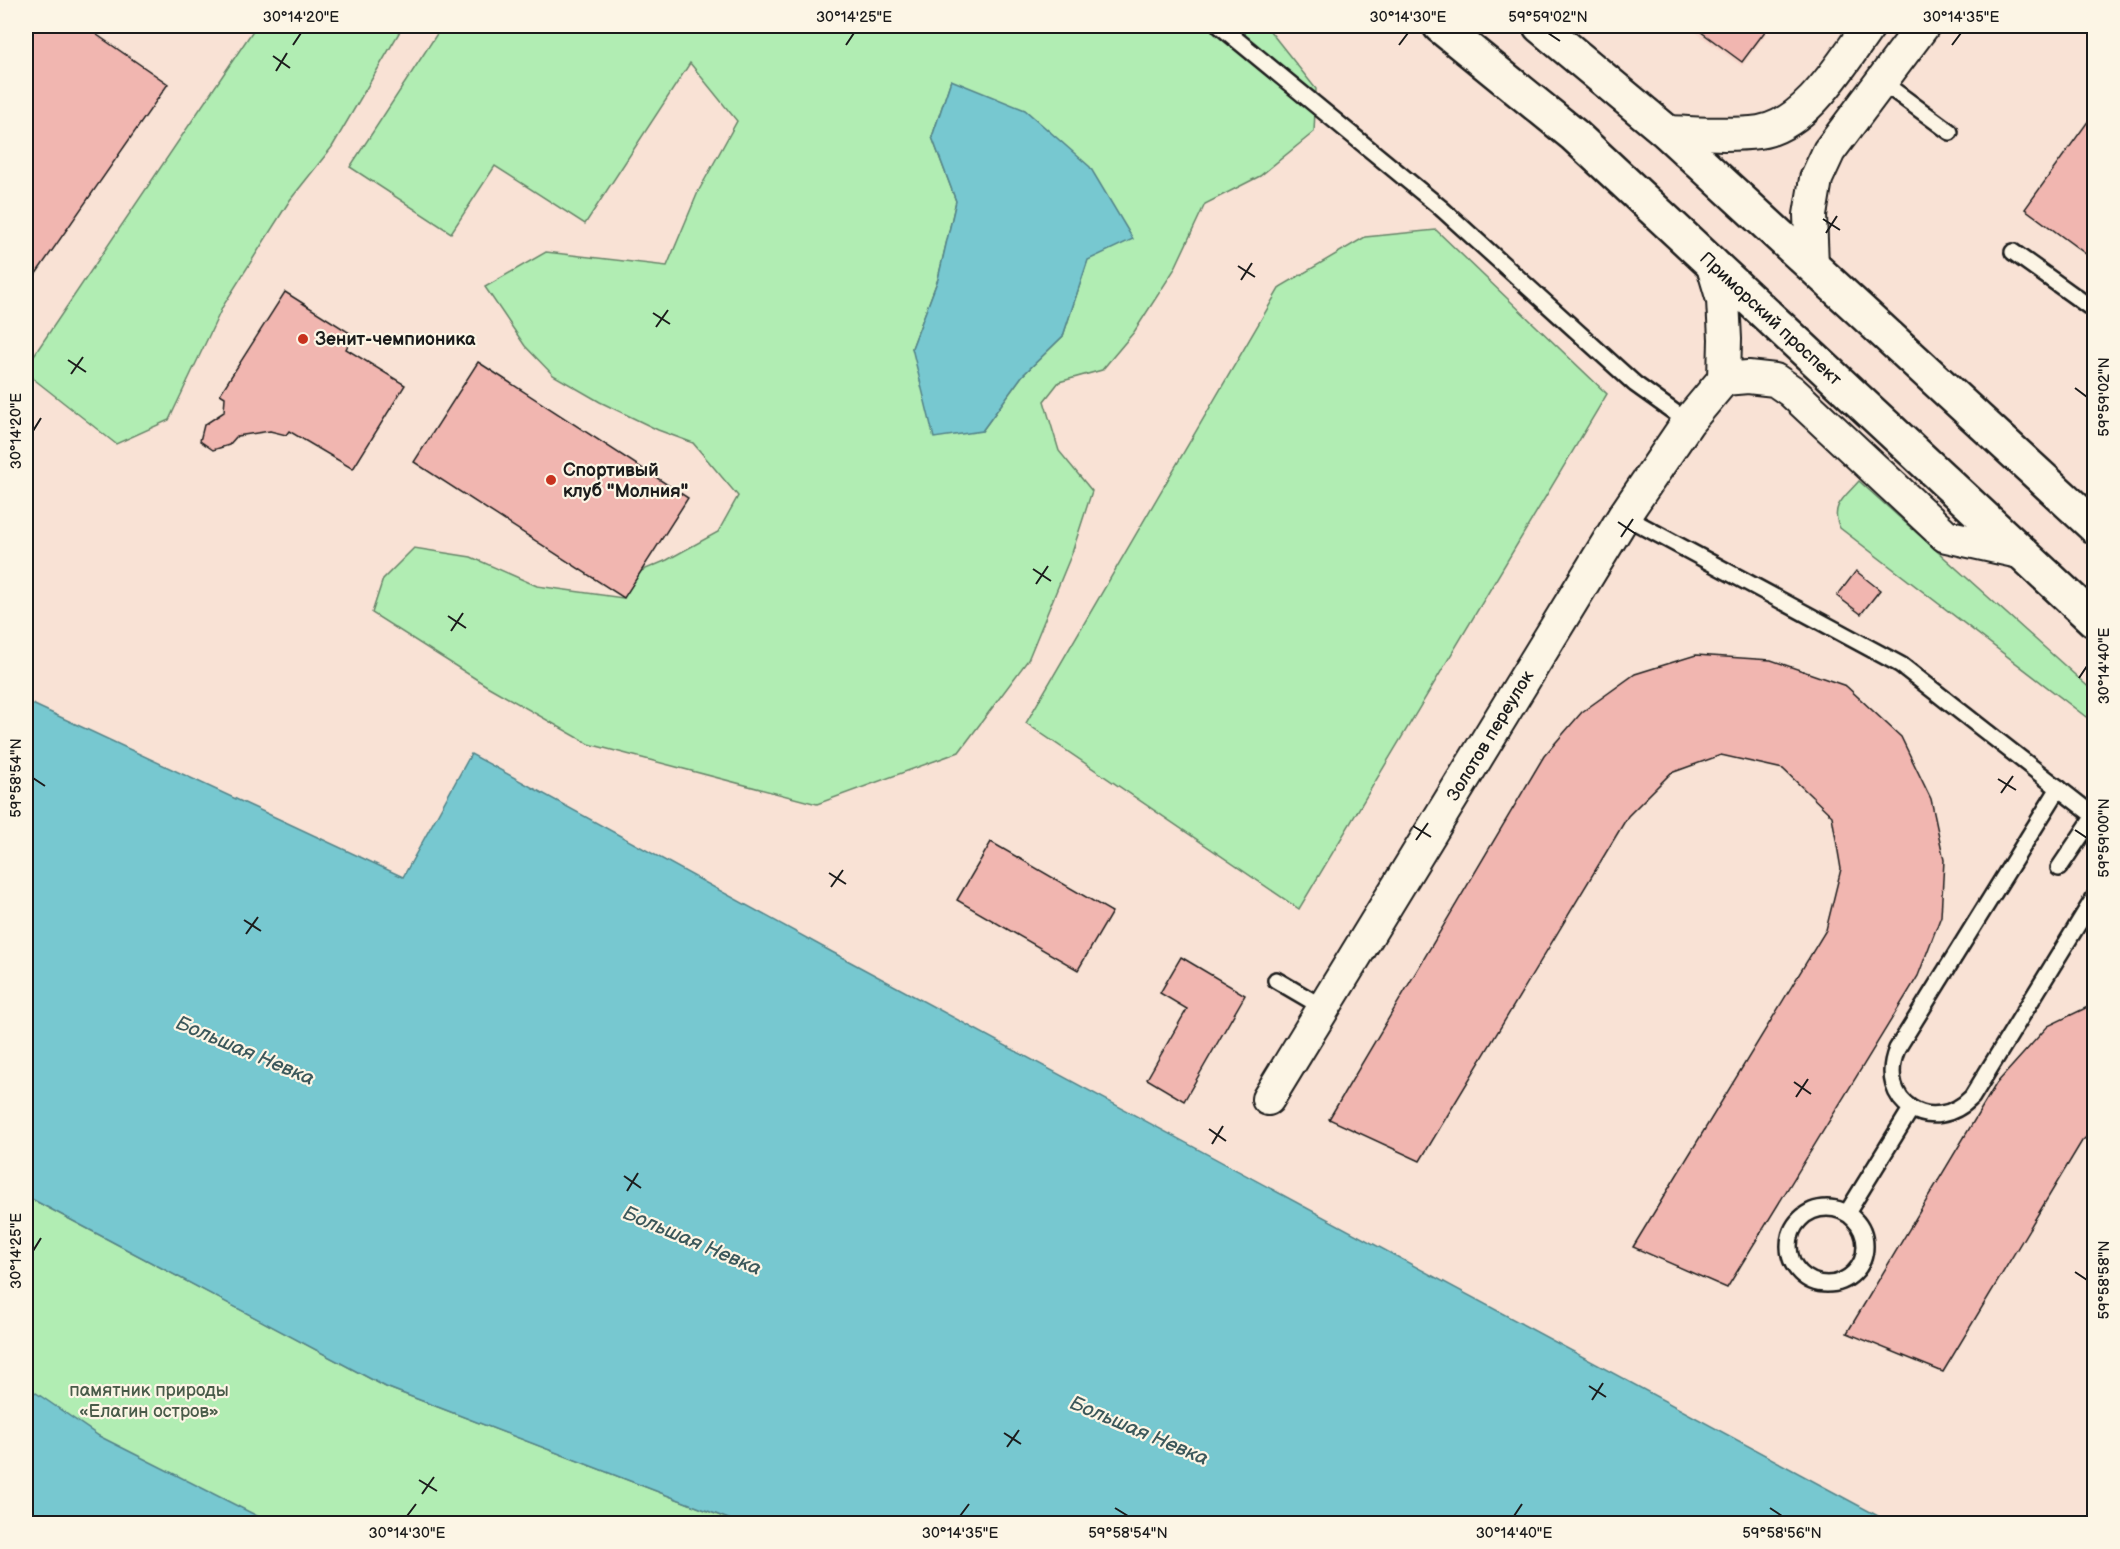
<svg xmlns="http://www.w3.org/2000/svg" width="2120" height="1549" viewBox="0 0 2120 1549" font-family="'Balsamiq Sans',sans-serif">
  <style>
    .built { fill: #f7d5ca }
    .green { fill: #b1edb3; stroke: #668468; stroke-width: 1.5; fill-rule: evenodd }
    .water { fill: #77c8d0; stroke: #538388; stroke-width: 1.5 }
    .building { fill: #f1b6b0; stroke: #1c1c1c; stroke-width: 1.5 }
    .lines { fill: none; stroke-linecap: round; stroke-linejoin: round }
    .service-casing { stroke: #1c1c1c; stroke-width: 20 }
    .minor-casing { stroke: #1c1c1c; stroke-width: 36 }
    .primary-casing { stroke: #1c1c1c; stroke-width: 38 }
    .service { stroke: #fcf5e5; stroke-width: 15 }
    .minor { stroke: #fcf5e5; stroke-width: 32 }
    .primary { stroke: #fcf5e5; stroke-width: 33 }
    .ticks { fill: none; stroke: #1c1c1c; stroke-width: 2 }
    .poi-dot { fill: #c8321e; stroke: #fcf5e5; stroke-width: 2 }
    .labels { text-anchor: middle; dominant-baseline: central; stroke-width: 4.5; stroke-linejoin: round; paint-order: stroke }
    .street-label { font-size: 18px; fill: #1c1c1c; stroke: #fcf5e5 }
    .poi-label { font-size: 18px; font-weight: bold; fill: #1c1c1c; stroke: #fcf5e5; text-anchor: start }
    .park-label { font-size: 18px; fill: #495b49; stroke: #fcf5e5 }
    .water-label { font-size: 20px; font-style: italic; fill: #3c585b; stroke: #fcf5e5 }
    .neatline { fill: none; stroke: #1c1c1c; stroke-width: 2 }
    .ticks-label { font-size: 15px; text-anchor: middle; fill: #1c1c1c }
  </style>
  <rect width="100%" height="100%" fill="#f9e2d5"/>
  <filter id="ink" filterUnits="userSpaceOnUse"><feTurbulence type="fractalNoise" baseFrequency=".0167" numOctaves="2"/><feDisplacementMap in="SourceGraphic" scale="12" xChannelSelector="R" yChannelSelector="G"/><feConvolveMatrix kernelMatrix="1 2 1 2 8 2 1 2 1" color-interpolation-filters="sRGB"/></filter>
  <g filter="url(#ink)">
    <path class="built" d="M1687,26H1772L1742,66Z"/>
    <g class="green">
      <path d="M256,26H403L332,147L290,200L223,306L169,420L116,444L26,373V367Z"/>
      <path d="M442,26H1266L1316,89L1314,132L1260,176L1205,204L1174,270L1134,332L1102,370L1059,382L1044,401L1059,451L1092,491L1072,553L1028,660L959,752L817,804L589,744L487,686L372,613L383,579L414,548L471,557L537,586L623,598L641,571L667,560L718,532L738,496L693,443L658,430L600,402L553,375L525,346L485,287L546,252L667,266L698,192L737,121L690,63L585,224L495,166L451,233L350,167ZM951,80L1088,259L1063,336L1022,376L982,431L912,348L938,279L956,201L932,137Z"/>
      <path d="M1436,230L1607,394L1299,909L1026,723L1280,287L1365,237Z"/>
      <path d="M1859,481L2094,692V723L1840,528C1829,506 1845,497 1859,481Z"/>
      <path d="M26,1196L386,1387L739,1523H26Z"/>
    </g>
    <g class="water">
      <path d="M951,80L1025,110L1090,167L1133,239L1088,260L1063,336L1022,376L982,431L934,438L912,348L938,279L956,201L932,137Z"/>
      <path d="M26,701L403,877L471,754L832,952L1891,1523H739L386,1387L26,1196Z"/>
      <path d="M26,1386L99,1436L271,1523H26Z"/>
    </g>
    <g class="building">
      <path d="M26,26H84L168,84L26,288V77L30,71L26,68Z"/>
      <path d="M1693,26H1769L1742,62Z"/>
      <path d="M2094,113V260L2025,209Z"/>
      <path d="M285,292L353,335L346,349L405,385L353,469L289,431L286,435L270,431L237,436L229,445L213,450L200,441L204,425L224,412L225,397L220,394Z"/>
      <path d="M478,362L688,498L624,598L414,462Z"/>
      <path d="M1856,571L1880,590L1861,614L1837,596Z"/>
      <path d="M1696,655L1771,660L1846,686L1901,737L1931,799L1944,860L1941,916L1918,976L1727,1288L1633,1247L1826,930L1841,869L1832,816L1783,769L1721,755L1671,773L1628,816L1420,1161L1329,1119L1544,756L1582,712L1635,674Z"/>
      <path d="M991,842L1112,912L1078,970L957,900Z"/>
      <path d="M1181,957L1245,995L1184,1101L1147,1079L1187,1009L1160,993Z"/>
      <path d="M2094,1004V1130L2082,1141L1943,1372L1847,1333L1996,1084L2048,1026Z"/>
    </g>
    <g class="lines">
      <defs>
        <g id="service">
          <path d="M1220,26L1441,208L1635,384L1688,422"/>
          <path d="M1881,81L1950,132"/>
          <path d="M2013,252L2094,310"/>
          <path d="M1624,516L1901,665L2094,816"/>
          <path d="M2059,788L1897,1049C1875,1102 1932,1138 1972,1097L2094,898"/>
          <path d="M2059,868L2094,816"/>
          <path d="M1276,980L1324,1008"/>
          <circle cx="1827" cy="1246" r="38"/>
          <path d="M1847,1213L1911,1109"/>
        </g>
        <g id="minor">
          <path d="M1667,132C1698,133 1729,136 1759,132C1807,125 1843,61 1869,26"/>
          <path d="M1712,263L1723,300L1725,339L1724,379L1748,377L1775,380L1791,391L1946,536L2023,553"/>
          <path d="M1812,265L1810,215L1816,179L1829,151L1923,26"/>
          <path id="s1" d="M1268,1099L1624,516L1688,422L1724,379"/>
        </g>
        <g id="primary">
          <path id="s2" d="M1440,26L1574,135L2094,620"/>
          <path d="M1540,26L1667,132L2094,526"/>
        </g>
      </defs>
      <use href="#service" class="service-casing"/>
      <use href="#minor" class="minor-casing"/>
      <use href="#primary" class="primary-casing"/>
      <use href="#service" class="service"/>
      <use href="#minor" class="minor"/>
      <use href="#primary" class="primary"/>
    </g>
  </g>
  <path class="ticks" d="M1548,33L1560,41M293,45L301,33M846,45L854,33M1399,45L1408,33M1952,45L1961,33M273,56L290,68M276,71L287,53M1823,219L1840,230M1826,233L1837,216M1238,266L1255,277M1241,280L1252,263M653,313L670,324M656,327L668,310M68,360L86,372M71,374L83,357M2075,388L2087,397M33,431L41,418M1618,522L1636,534M1621,537L1633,519M1033,569L1051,581M1036,584L1048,566M448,616L466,628M451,631L463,613M2079,678L2087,666M33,778L45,786M1998,779L2016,790M2001,793L2013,776M1413,826L1431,837M2075,830L2087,838M1416,840L1428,823M829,873L846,884M831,887L843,870M244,920L261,931M246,934L258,917M1794,1082L1811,1094M1796,1097L1808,1079M1209,1129L1226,1141M1212,1144L1223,1126M624,1176L641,1188M627,1191L638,1173M33,1251L41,1238M2075,1272L2087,1280M1589,1386L1606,1397M1592,1400L1603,1383M1004,1433L1021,1444M1007,1447L1019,1430M419,1480L437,1491M422,1494L434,1477M1115,1508L1128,1516M1770,1508L1782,1516M407,1516L416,1504M960,1516L969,1504M1514,1516L1522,1504"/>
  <g class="poi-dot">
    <circle cx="303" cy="339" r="6"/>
    <circle cx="551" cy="480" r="6"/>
  </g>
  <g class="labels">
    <g class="street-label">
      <text stroke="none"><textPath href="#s2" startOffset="442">Приморский проспект</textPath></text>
      <text stroke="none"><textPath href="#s1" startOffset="426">Золотов переулок</textPath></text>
    </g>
    <g class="poi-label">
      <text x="315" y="339">Зенит-чемпионика</text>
      <text x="563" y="470">Спортивый<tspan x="563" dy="21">клуб "Молния"</tspan></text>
    </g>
    <g class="park-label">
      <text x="149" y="1390">памятник природы<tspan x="149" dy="21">«Елагин остров»</tspan></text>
    </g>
    <g class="water-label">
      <text transform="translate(245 1051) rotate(23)">Большая Невка</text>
      <text transform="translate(692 1241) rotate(23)">Большая Невка</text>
      <text transform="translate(1139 1431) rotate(23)">Большая Невка</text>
    </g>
  </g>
  <rect width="2120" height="1549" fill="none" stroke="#fcf5e5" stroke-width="66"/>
  <rect x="33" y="33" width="2054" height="1483" class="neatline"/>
  <g class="ticks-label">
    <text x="301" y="22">30°14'20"E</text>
    <text x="854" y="22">30°14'25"E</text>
    <text x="1408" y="22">30°14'30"E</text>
    <text x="1548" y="22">59°59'02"N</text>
    <text x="1961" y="22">30°14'35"E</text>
    <text transform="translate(2104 397) rotate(-90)" y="5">59°59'02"N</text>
    <text transform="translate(16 431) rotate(-90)" y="5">30°14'20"E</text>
    <text transform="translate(2104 666) rotate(-90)" y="5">30°14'40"E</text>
    <text transform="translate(16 778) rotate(-90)" y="5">59°58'54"N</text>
    <text transform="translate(2104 838) rotate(-90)" y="5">59°59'00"N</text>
    <text transform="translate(16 1251) rotate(-90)" y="5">30°14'25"E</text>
    <text transform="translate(2104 1280) rotate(-90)" y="5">59°58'58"N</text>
    <text x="407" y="1538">30°14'30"E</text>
    <text x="960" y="1538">30°14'35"E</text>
    <text x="1128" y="1538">59°58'54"N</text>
    <text x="1514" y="1538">30°14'40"E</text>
    <text x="1782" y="1538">59°58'56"N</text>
  </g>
</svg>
